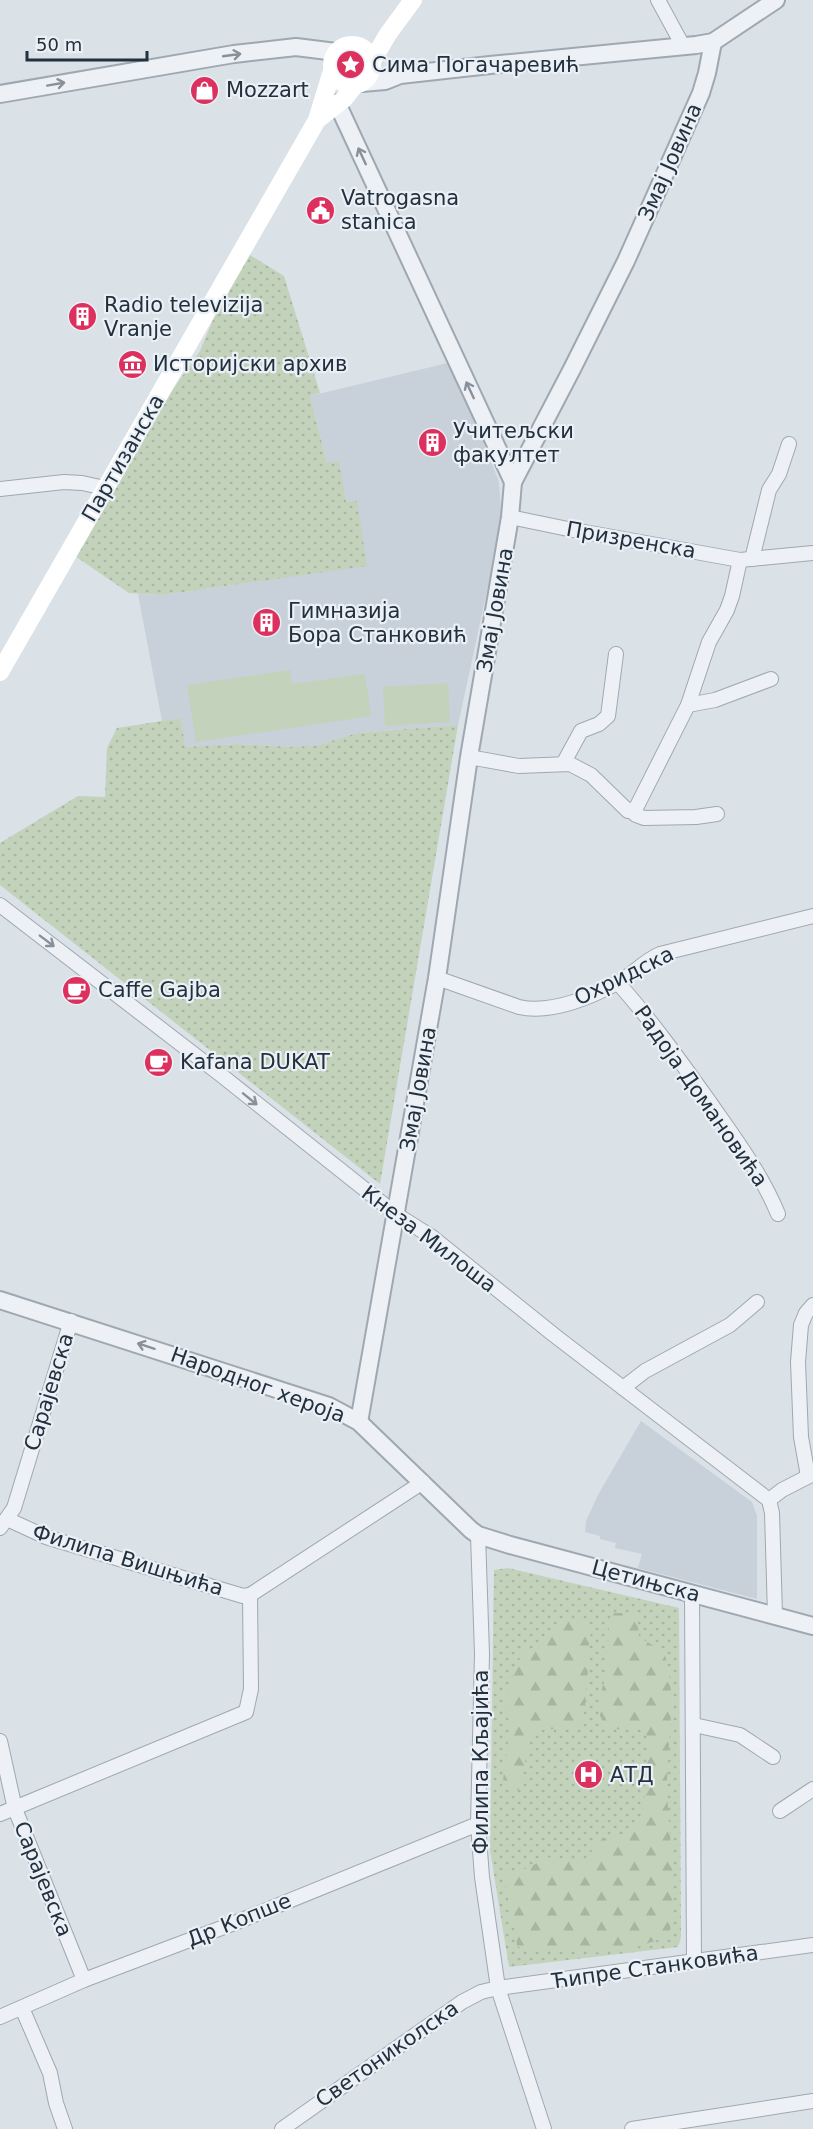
<svg xmlns="http://www.w3.org/2000/svg" width="813" height="2129" viewBox="0 0 813 2129" font-family="'DejaVu Sans',sans-serif">
  <style>
    .built { fill: #c8d0d9 }
    .grass { fill: url(#grass-dots) }
    .forest { fill: url(#forest-firs) }
    .pitch { fill: #c3d2bb }
    .lines { fill: none; stroke-linecap: round; stroke-linejoin: round }
    .minor-casing { stroke: #9fa8b1; stroke-width: 16 }
    .tertiary-casing { stroke: #9fa8b1; stroke-width: 20 }
    .minor { stroke: #edf1f5; stroke-width: 14 }
    .tertiary { stroke: #edf1f5; stroke-width: 16 }
    .secondary { stroke: #fff; stroke-width: 18 }
    .oneway { stroke: #88909a }
    .labels { text-anchor: middle; dominant-baseline: central; stroke-width: 4.5; stroke-linejoin: round; paint-order: stroke }
    .poi-label { font-size: 21px; fill: #23303e; stroke: #eaf0f5; text-anchor: start }
    .street-label { font-size: 21px; fill: #23303e; stroke: #eaf0f5 }
  </style>
  <defs>
    <pattern id="grass-dots" width="8" height="8" patternUnits="userSpaceOnUse" patternTransform="scale(1.5)"><rect width="8" height="8" fill="#c3d2bb"/><path d="M2 2h.1M6 6h.1" fill="none" stroke="#a7b5a2" stroke-width="1.8" stroke-linecap="round"/></pattern>
    <pattern id="forest-firs" width="22" height="20" patternUnits="userSpaceOnUse" patternTransform="scale(1.5)"><rect width="22" height="20" fill="#c3d2bb"/><path d="M5 1l3.5 6h-7zM16 11l3.5 6h-7z" fill="#a7b5a2"/></pattern>
  </defs>
  <rect width="100%" height="100%" fill="#dae1e7"/>
  <g class="built">
    <path d="M452,362L499,482L501,512V526L458,725L357,733L319,745L294,747L236,744L184,747L181,718L162,721L138,594L162,595L262,581L357,502L346,503L327,463L310,396Z"/>
    <path d="M641,1421L752,1502L757,1516V1599L638,1568L642,1554L615,1548L616,1543L600,1539V1536L585,1532L586,1521L599,1493Z"/>
  </g>
  <g class="grass">
    <circle cx="350" cy="65" r="11"/>
    <path d="M242,250L284,276L320,393L310,396L327,463L339,461L346,502L357,501L367,566L162,595L129,593L69,552L118,467L200,351Z"/>
    <path d="M181,718L185,747L236,744L294,747L319,745L357,733L458,725L380,1184L0,885V843L78,796L105,797L107,748L117,728Z"/>
    <path d="M508,1568L679,1608L681,1937L678,1947L509,1967L490,1850L494,1570Z"/>
  </g>
  <g class="forest">
    <path d="M612,1613H637L639,1637L664,1652C678,1695 667,1741 667,1785C668,1835 678,1885 669,1936L637,1947L593,1953L582,1948L528,1952L517,1946L516,1933L509,1913L508,1895L503,1873L529,1868L546,1857L576,1862L590,1859L593,1844L607,1837L623,1834L635,1827L643,1815L649,1739L643,1729L624,1730L608,1728L600,1716L602,1688L607,1674L609,1622Z"/>
    <path d="M581,1619L593,1625L589,1641L590,1661L586,1682L585,1710L577,1727L542,1730L530,1742L518,1790L502,1788L510,1727L504,1697L522,1653L538,1646L565,1622Z"/>
  </g>
  <g class="pitch">
    <path d="M290,670L292,684L365,674L371,716L196,742L187,685Z"/>
    <path d="M448,683L450,722L385,726L383,687Z"/>
  </g>
  <g class="lines">
    <defs>
      <g id="minor">
        <path d="M658,0L683,46"/>
        <path d="M0,489L64,482L82,483L105,488"/>
        <path d="M510,517L568,529L740,560L813,553"/>
        <path d="M752,559L769,490L779,474L789,444"/>
        <path d="M688,705L715,700L771,679"/>
        <path d="M469,757L519,766L570,764L591,775L628,811L636,808L688,705L709,642L727,610L732,596L740,560"/>
        <path d="M563,764L581,731L599,724L608,716L616,654"/>
        <path d="M632,811L636,815L644,818L696,817L717,814"/>
        <path d="M0,905L221,1075L397,1215L432,1237L554,1335L769,1500L772,1513L775,1615"/>
        <path d="M437,978L519,1007C551,1014 589,998 617,983C632,975 644,961 660,954L813,916"/>
        <path d="M618,983C652,1021 681,1062 711,1104C736,1140 761,1173 778,1214"/>
        <path d="M623,1388L645,1371L730,1325L757,1302"/>
        <path d="M808,1476L801,1437L798,1362L801,1325L806,1313L813,1305"/>
        <path d="M769,1500L782,1490L813,1474"/>
        <path d="M7,1519L46,1537L243,1596L250,1595L423,1482"/>
        <path d="M0,1528L14,1508L71,1321"/>
        <path d="M478,1535L482,1654L478,1824L482,1877L498,1988L544,2129"/>
        <path d="M692,1593L694,1961"/>
        <path d="M694,1725L740,1735L773,1757"/>
        <path d="M0,1741L15,1809L84,1980"/>
        <path d="M780,1811L813,1789"/>
        <path d="M0,1814L246,1712L251,1689L250,1595"/>
        <path d="M22,2008L50,2073L56,2103L65,2129"/>
        <path d="M0,2017L84,1980L232,1924L478,1824"/>
        <path d="M282,2129L462,2002L481,1992L498,1988L813,1945"/>
        <path d="M632,2129L813,2101"/>
      </g>
      <g id="tertiary">
        <path d="M362,83L385,81L400,75L490,65L696,45L713,42L776,0"/>
        <path d="M0,94L234,54L296,47L336,52"/>
        <path d="M337,103L513,482"/>
        <path d="M0,1300L329,1406L359,1422L471,1530L478,1535L510,1545L813,1626"/>
        <path d="M359,1422L437,978L469,757L510,517L513,482L572,369L626,261L701,93L707,73L713,42"/>
      </g>
    </defs>
    <use href="#minor" class="minor-casing"/>
    <use href="#tertiary" class="tertiary-casing"/>
    <use href="#minor" class="minor"/>
    <use href="#tertiary" class="tertiary"/>
    <g class="secondary">
      <circle cx="352" cy="65" r="20"/>
      <path d="M372,61L388,34L413,0"/>
      <path d="M317,120L344,99L355,85"/>
      <path d="M0,672L317,120L332,71"/>
    </g>
  </g>
  <defs><path id="oneway-shaft" d="M-6 0H5M1.5-3L5.5 0L1.5 3" fill="none" stroke-width="1.6" stroke-linecap="round" stroke-linejoin="round" transform="scale(1.5)"/></defs>
  <g class="oneway">
    <use href="#oneway-shaft" transform="translate(232 55) rotate(-8)"/>
    <use href="#oneway-shaft" transform="translate(56 84) rotate(-10)"/>
    <use href="#oneway-shaft" transform="translate(362 156) rotate(-115)"/>
    <use href="#oneway-shaft" transform="translate(470 390) rotate(-115)"/>
    <use href="#oneway-shaft" transform="translate(47 941) rotate(37)"/>
    <use href="#oneway-shaft" transform="translate(250 1099) rotate(39)"/>
    <use href="#oneway-shaft" transform="translate(146 1346) rotate(-162)"/>
  </g>
  <defs>
    <symbol id="sight-disc" viewBox="-11 -11 22 22"><circle r="9.5" fill="#dc305e" stroke="#eaf0f5"/><path d="M0-6L1.8-2.2L6-1.7L2.9 1.2L3.7 5.4L0 3.3L-3.7 5.4L-2.9 1.2L-6-1.7L-1.8-2.2Z" fill="#fff"/></symbol>
    <symbol id="shop-disc" viewBox="-11 -11 22 22"><circle r="9.5" fill="#dc305e" stroke="#eaf0f5"/><path d="M-5-2.5h2.3a2.7 3.5 0 0 1 5.4 0H5L5.5 6h-11ZM-1.5-2.5h3a1.5 2.3 0 0 0-3 0Z" fill="#fff"/></symbol>
    <symbol id="civic-disc" viewBox="-11 -11 22 22"><circle r="9.5" fill="#dc305e" stroke="#eaf0f5"/><path d="M-.6-6.5H3V-4.5H.6V-3L4-1V1h2V6H-6V1h2V-1L-.6-3ZM-1.2 2.5V6h2.4V2.5Z" fill="#fff"/></symbol>
    <symbol id="building-disc" viewBox="-11 -11 22 22"><circle r="9.5" fill="#dc305e" stroke="#eaf0f5"/><path d="M-4-6H4V6H1V3H-1V6H-4ZM-2.5-4.3h1.7v1.8h-1.7ZM.8-4.3h1.7v1.8H.8ZM-2.5-1h1.7V.8h-1.7ZM.8-1h1.7V.8H.8Z" fill="#fff"/></symbol>
    <symbol id="museum-disc" viewBox="-11 -11 22 22"><circle r="9.5" fill="#dc305e" stroke="#eaf0f5"/><path d="M0-6L6-3V-2H-6V-3ZM-5-1h2V3h-2ZM-1-1h2V3h-2ZM3-1h2V3H3ZM-6 4H6V6H-6Z" fill="#fff"/></symbol>
    <symbol id="cafe-disc" viewBox="-11 -11 22 22"><circle r="9.5" fill="#dc305e" stroke="#eaf0f5"/><path d="M-5.5-4.5H6V0H3Q3 3.5 0 3.5H-2.5Q-5.5 3.5-5.5 0ZM3-3.2v2h1.7v-2ZM-6 4.5H4V6H-6Z" fill="#fff"/></symbol>
    <symbol id="hospital-disc" viewBox="-11 -11 22 22"><circle r="9.5" fill="#dc305e" stroke="#eaf0f5"/><path d="M-5-5h3v3.5h4V-5h3V5h-3V1.5h-4V5h-3Z" fill="#fff"/></symbol>
  </defs>
  <g fill-rule="evenodd">
    <use href="#sight-disc" x="334" y="48" width="33" height="33"/>
    <use href="#shop-disc" x="188" y="74" width="33" height="33"/>
    <use href="#civic-disc" x="304" y="194" width="33" height="33"/>
    <use href="#building-disc" x="66" y="300" width="33" height="33"/>
    <use href="#museum-disc" x="116" y="348" width="33" height="33"/>
    <use href="#building-disc" x="416" y="426" width="33" height="33"/>
    <use href="#building-disc" x="250" y="606" width="33" height="33"/>
    <use href="#cafe-disc" x="60" y="974" width="33" height="33"/>
    <use href="#cafe-disc" x="142" y="1046" width="33" height="33"/>
    <use href="#hospital-disc" x="572" y="1758" width="33" height="33"/>
  </g>
  <g class="labels">
    <g class="poi-label">
      <text x="372" y="65">Сима Погачаревић</text>
      <text x="226" y="90">Mozzart</text>
      <text x="341" y="198">Vatrogasna<tspan x="341" dy="24">stanica</tspan></text>
      <text x="104" y="305">Radio televizija<tspan x="104" dy="24">Vranje</tspan></text>
      <text x="153" y="364">Историјски архив</text>
      <text x="453" y="431">Учитељски<tspan x="453" dy="24">факултет</tspan></text>
      <text x="288" y="611">Гимназија<tspan x="288" dy="24">Бора Станковић</tspan></text>
      <text x="98" y="990">Caffe Gajba</text>
      <text x="180" y="1062">Kafana DUKAT</text>
      <text x="610" y="1775">АТД</text>
    </g>
    <g class="street-label">
      <text transform="translate(670 162) rotate(-66)">Змај Јовина</text>
      <text transform="translate(123 458) rotate(-60)">Партизанска</text>
      <text transform="translate(631 540) rotate(10)">Призренска</text>
      <text transform="translate(495 610) rotate(-80)">Змај Јовина</text>
      <text transform="translate(624 976) rotate(-26)">Охридска</text>
      <text transform="translate(418 1089) rotate(-80)">Змај Јовина</text>
      <text transform="translate(701 1096) rotate(55)">Радоја Домановића</text>
      <text transform="translate(429 1239) rotate(37)">Кнеза Милоша</text>
      <text transform="translate(258 1385) rotate(20)">Народног хероја</text>
      <text transform="translate(49 1392) rotate(-73)">Сарајевска</text>
      <text transform="translate(128 1560) rotate(17)">Филипа Вишњића</text>
      <text transform="translate(646 1581) rotate(15)">Цетињска</text>
      <text transform="translate(481 1762) rotate(-90)">Филипа Кљајића</text>
      <text transform="translate(43 1879) rotate(68)">Сарајевска</text>
      <text transform="translate(239 1920) rotate(-22)">Др Копше</text>
      <text transform="translate(655 1967) rotate(-8)">Ћипре Станковића</text>
      <text transform="translate(387 2054) rotate(-35)">Светониколска</text>
    </g>
  </g>
  <path d="M27 51v9h120v-9" fill="none" stroke="#23303e" stroke-width="3"/>
  <text x="36" y="51" font-size="18" fill="#23303e" stroke="#eaf0f5" stroke-width="4.5" paint-order="stroke">50 m</text>
</svg>
